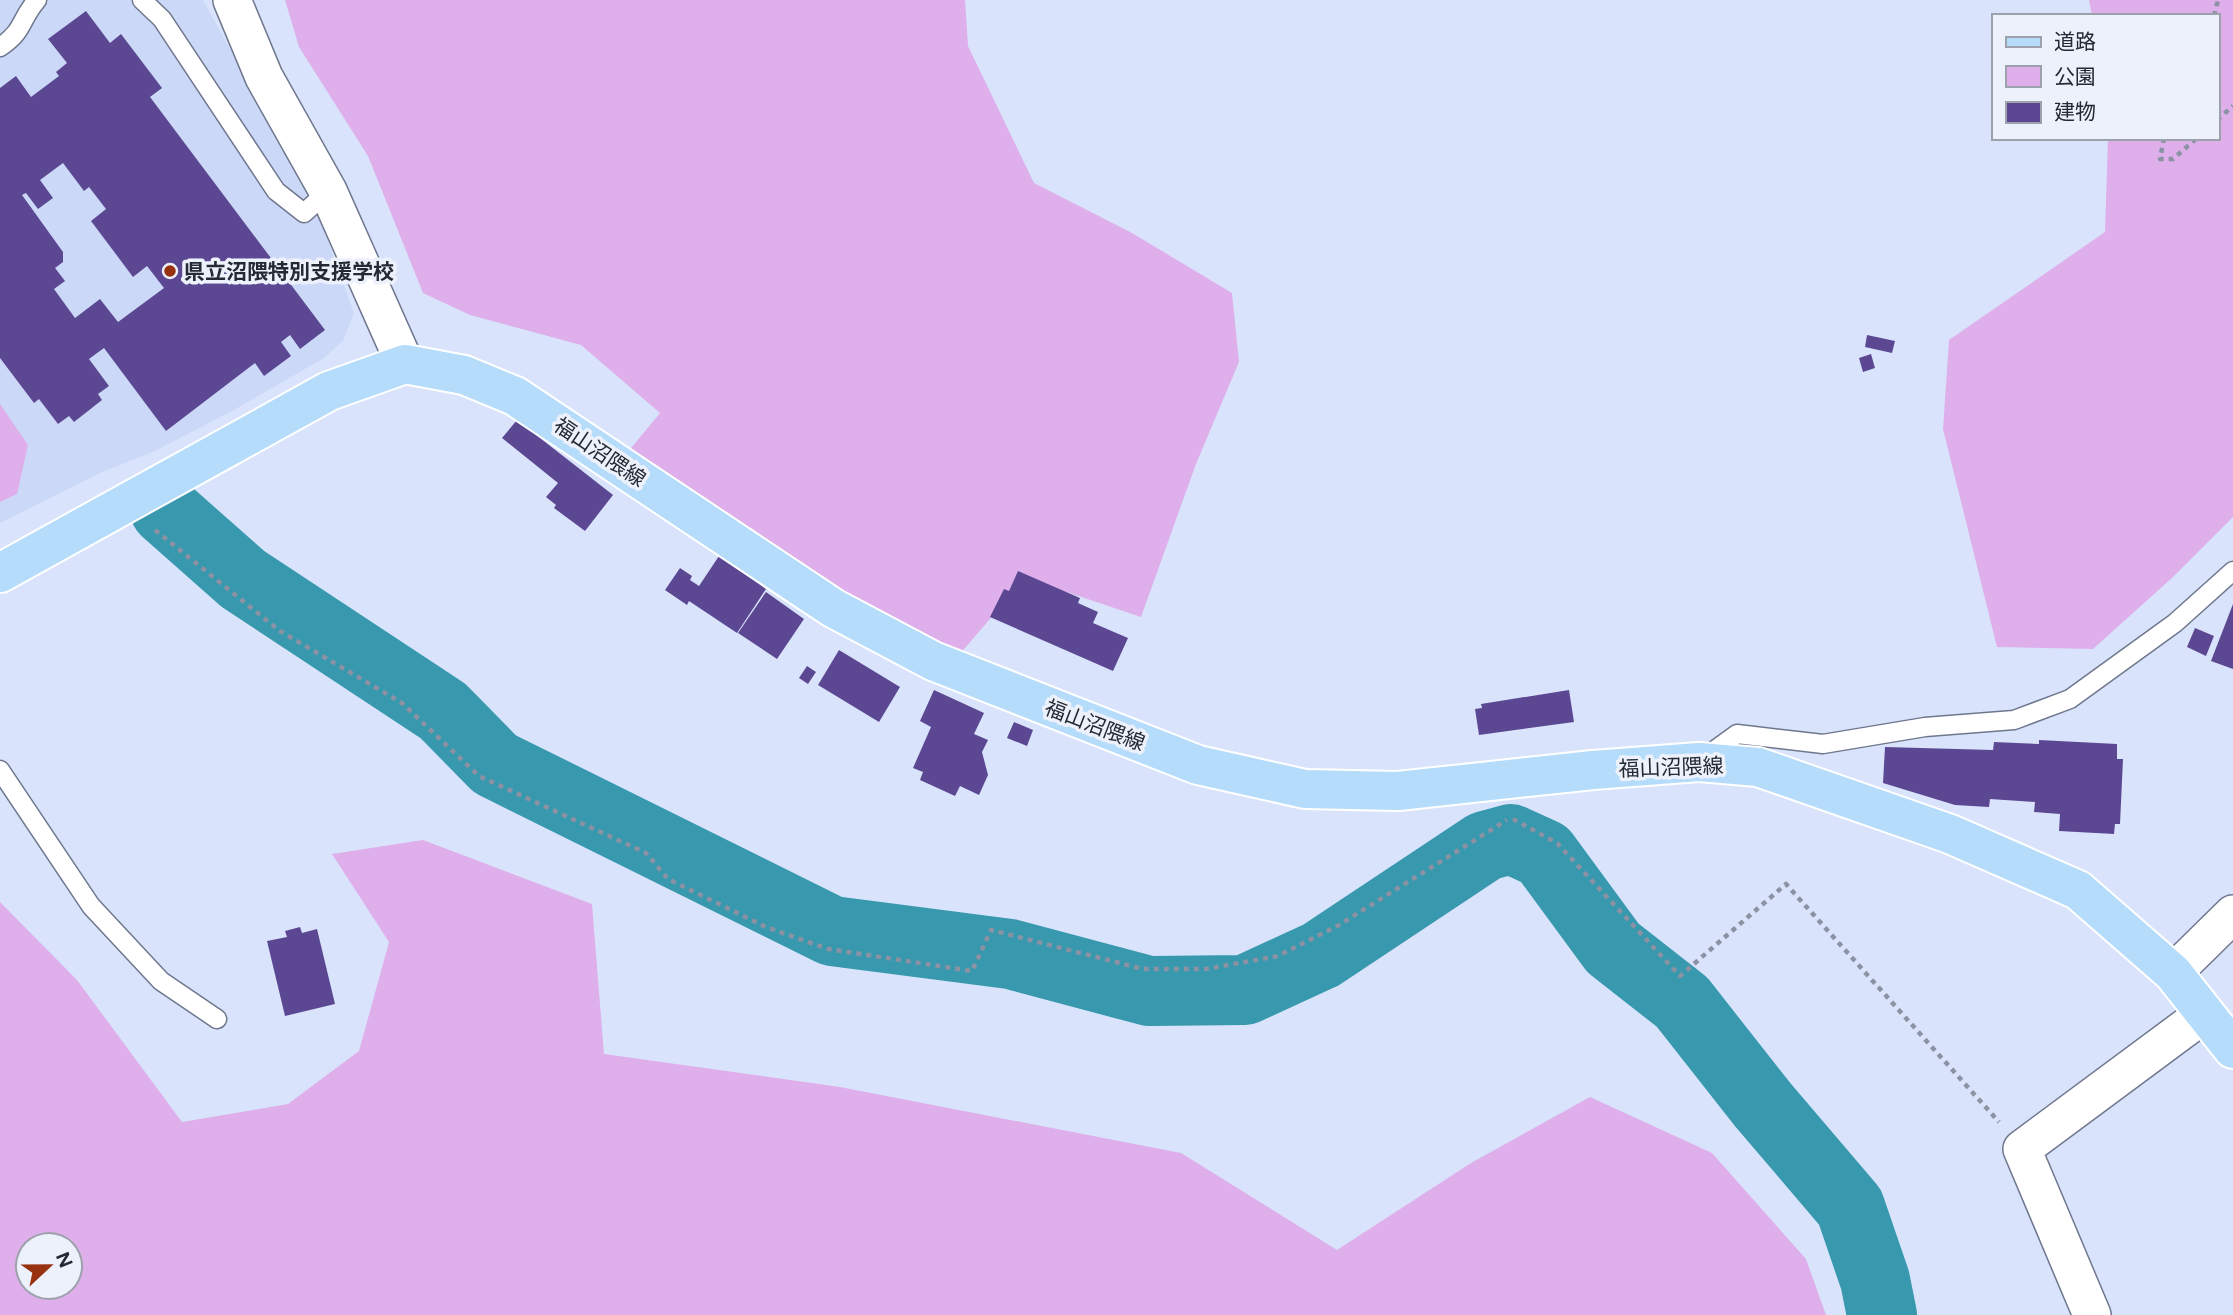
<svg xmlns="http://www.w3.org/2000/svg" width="2233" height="1315" viewBox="0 0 2233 1315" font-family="Figtree,'Noto Sans JP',sans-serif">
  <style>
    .built { fill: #ccd8f7 }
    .green { fill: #deafea; fill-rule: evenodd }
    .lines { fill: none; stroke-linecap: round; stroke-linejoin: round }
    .river { stroke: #3798ae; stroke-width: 70 }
    .building { fill: #5c4892; fill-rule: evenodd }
    .lane-casing { stroke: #6e778d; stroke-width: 21 }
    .street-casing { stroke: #6e778d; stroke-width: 40 }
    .primary-casing { stroke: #fff; stroke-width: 42 }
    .path { stroke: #8a92a3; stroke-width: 4.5; stroke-dasharray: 5 5; stroke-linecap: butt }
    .lane { stroke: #fff; stroke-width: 18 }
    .street { stroke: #fff; stroke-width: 37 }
    .primary { stroke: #b5dcfa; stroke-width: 38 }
    .poi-dot { fill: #983110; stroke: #edf1fb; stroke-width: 2.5 }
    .labels { text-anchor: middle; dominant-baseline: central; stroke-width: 7; stroke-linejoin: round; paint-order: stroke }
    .poi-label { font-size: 21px; font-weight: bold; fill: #252932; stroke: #edf1fb; text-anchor: start }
    .street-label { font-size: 21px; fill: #252932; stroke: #edf1fb }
  </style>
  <rect width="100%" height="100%" fill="#d9e4fc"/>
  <path class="built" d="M0,0H203L313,200L354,313L343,341L324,358L234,410L153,452L102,472L0,523Z"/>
  <g class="green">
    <path d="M285,0H965L968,46L1034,183L1132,233L1232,293L1239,362L1196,464L1141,617L1025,578L959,655L876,611L752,538L627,453L660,413L581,345L470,315L423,293L368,156L299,47Z"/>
    <path d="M2089,0H2233V517L2173,577L2093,649L1997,647L1943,429L1949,340L2105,232L2108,138H2217V16H2092Z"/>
    <path d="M0,404L28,445L17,494L0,502Z"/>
    <path d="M423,840L592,904L604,1054L840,1087L1181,1153L1337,1250L1471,1163L1590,1097L1712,1153L1806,1259L1826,1315H0V902L77,980L182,1122L288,1104L359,1051L389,942L332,854ZM70,1245V1287H28V1245Z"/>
  </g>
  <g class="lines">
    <path class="river" d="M165,510L243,579L443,711L495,764L832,931L1010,954L1149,991L1245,990L1321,955L1485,846L1511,839L1544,854L1613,948L1682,1002L1763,1105L1850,1207L1875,1280L1882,1315"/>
  </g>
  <g class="building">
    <path d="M86,11L110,43L121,34L162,88L150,97L325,330L300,349L290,335L281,342L291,356L264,376L255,363L166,431L104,348L89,359L109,386L98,394L102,400L74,422L69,416L58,424L39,399L34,403L0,358V88L16,76L31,97L59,76L56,72L67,63L48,39ZM63,163L84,191L89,187L106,209L91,221L133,277L147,266L164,288L118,322L100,299L75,318L54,289L65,281L55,268L63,262V252L22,195L26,193L38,209L53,198L40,180Z"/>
    <path d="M316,265L321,276L310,281L306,270Z"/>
    <path d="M1867,335L1895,341L1892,353L1865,347Z"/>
    <path d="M1871,354L1875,368L1863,372L1859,358Z"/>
    <path d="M517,420L613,495L585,531L554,508L556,505L546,497L558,483L502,438Z"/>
    <path d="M719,556L766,589L737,633L689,601L687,605L665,590L680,568L692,576L690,580L699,586Z"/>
    <path d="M1018,571L1080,598L1078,603L1098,612L1093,623L1128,638L1113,671L990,617L1004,589L1009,591Z"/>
    <path d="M766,592L804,619L777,659L738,633Z"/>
    <path d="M2233,604V669L2211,661Z"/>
    <path d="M2195,628L2214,636L2206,656L2187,647Z"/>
    <path d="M839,650L900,687L879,722L818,685Z"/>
    <path d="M807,666L816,672L808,684L799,678Z"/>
    <path d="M934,690L984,713L974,734L988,740L982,752L988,775L979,795L960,786L955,796L920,780L923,772L913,768L931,727L920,721Z"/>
    <path d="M1569,690L1574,722L1479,735L1475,709L1482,708L1481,704Z"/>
    <path d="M1014,722L1033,730L1027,746L1007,738Z"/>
    <path d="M2039,740L2117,744V759H2123L2120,824H2115L2114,834L2059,831L2060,814L2034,812L2035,802L1990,799L1989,807L1955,805L1883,783L1885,747L1993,750L1994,742L2039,744Z"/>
    <path d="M300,927L302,933L317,929L335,1004L285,1016L267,941L287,937L285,931Z"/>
  </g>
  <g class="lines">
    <defs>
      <g id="lane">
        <path d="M142,0L162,19L276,191L304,213L328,191"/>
        <path d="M0,47C25,30 19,21 37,0"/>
        <path d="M1704,758L1737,734L1823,744L1925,727L2014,720L2070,699L2175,623L2233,571"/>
        <path d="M0,770L91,906L161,981L217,1019"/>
      </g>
      <g id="street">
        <path d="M232,0L264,77L328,191L405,364"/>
        <path d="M2173,973L2233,914"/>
        <path d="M2092,1315L2022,1149L2204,1014"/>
      </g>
      <path id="primary" d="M0,573L329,391L405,364L464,375L515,396L833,608L933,661L1198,765L1305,789L1398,791L1593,770L1699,762L1758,767L1950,834L2078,890L2173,973L2233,1049"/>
    </defs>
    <use href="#lane" class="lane-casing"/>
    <use href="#street" class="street-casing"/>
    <use href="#primary" class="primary-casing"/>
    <g class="path">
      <path d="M2214,16L2218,0"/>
      <path d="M2217,120L2233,106"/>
      <path d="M2164,138L2160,159H2173L2197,138"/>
      <path d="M155,530L280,631L402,703L479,776L646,853L668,879L766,927L828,949L972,971L991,930L1143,969H1206L1278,956L1339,925L1507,820"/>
      <path d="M1513,819L1557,843L1680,976L1786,884L1999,1122"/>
    </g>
    <use href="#lane" class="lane"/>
    <use href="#street" class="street"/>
    <use href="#primary" class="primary"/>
  </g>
  <circle class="poi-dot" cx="170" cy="271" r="7"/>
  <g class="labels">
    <g class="poi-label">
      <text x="184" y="271">県立沼隈特別支援学校</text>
    </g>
    <g class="street-label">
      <text transform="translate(600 452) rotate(34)">福山沼隈線</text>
      <text transform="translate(1095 725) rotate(21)">福山沼隈線</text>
      <text transform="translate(1671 767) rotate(-2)">福山沼隈線</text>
    </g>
  </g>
  <rect x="1992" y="14" width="228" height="126" fill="#edf1fb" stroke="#9da1ab" stroke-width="2"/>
  <rect x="2006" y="37" width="35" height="10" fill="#b5dcfa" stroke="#9da1ab" stroke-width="2"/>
  <text x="2054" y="49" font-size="21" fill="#252932">道路</text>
  <rect x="2006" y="66" width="35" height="21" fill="#deafea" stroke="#9da1ab" stroke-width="2"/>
  <text x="2054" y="84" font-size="21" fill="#252932">公園</text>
  <rect x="2006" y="102" width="35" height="21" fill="#5c4892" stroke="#9da1ab" stroke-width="2"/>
  <text x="2054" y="119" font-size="21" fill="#252932">建物</text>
  <g transform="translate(49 1266) rotate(68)"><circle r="33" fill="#edf1fb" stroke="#9da1ab" stroke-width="2"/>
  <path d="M0-5L12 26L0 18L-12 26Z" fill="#983110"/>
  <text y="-10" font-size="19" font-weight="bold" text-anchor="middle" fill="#252932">N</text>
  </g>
</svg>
